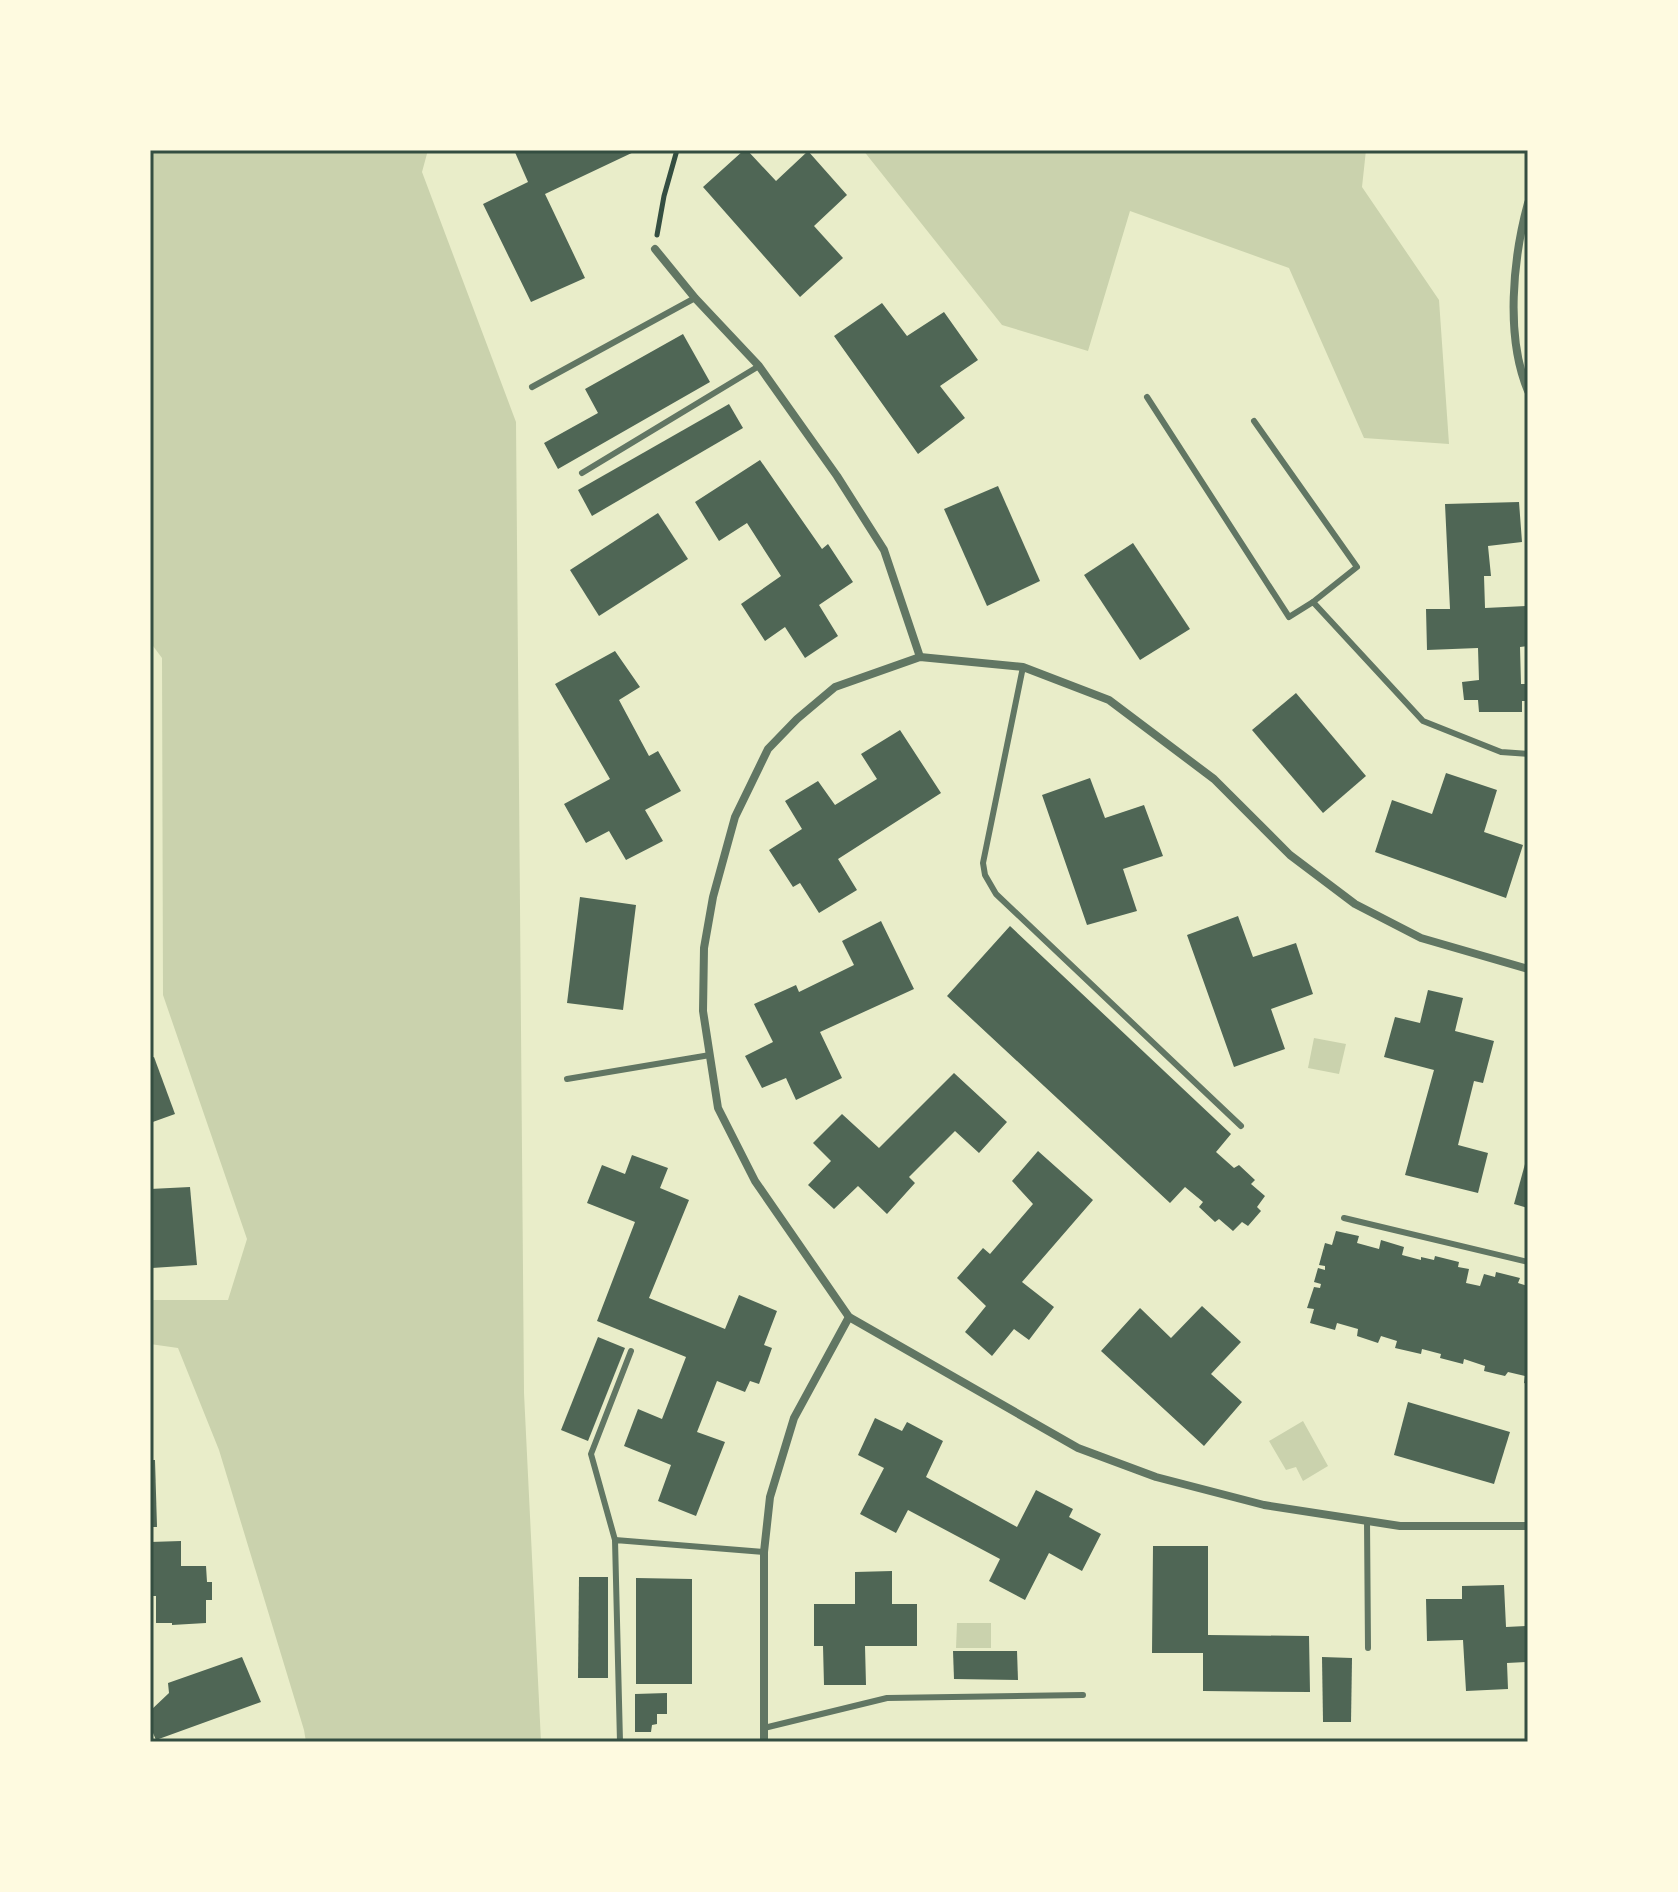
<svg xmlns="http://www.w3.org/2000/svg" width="1678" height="1892" viewBox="0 0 1678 1892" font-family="Spectral,serif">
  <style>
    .green { fill: #cad2ad }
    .building { fill: #4f6655 }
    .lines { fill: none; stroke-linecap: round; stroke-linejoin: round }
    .path { stroke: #344e41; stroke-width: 5 }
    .service { stroke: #617663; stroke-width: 6 }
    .minor { stroke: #617663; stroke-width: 8 }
    .neatline { fill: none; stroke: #344e41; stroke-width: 3 }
  </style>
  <rect width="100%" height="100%" fill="#e9edc9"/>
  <g class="green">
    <path d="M150,150H428L422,172L516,422L524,1393L541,1742H306L304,1730L219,1450L178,1348L150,1344V1300H228L247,1239L163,995L162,658L150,642Z"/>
    <path d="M863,150H1366L1362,187L1439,300L1449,444L1364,438L1289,268L1130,211L1088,351L1002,325Z"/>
    <path d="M1314,1038L1346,1044L1339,1074L1308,1068Z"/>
    <path d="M1303,1421L1328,1466L1303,1481L1296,1467L1286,1470L1269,1441Z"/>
    <path d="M957,1623H991V1648H956Z"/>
  </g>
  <g class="building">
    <path d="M514,150H638L545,194L585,278L531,302L483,204L528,182Z"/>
    <path d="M744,150H747L776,181L808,151L847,195L814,226L843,258L800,297L703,187Z"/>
    <path d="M882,303L907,336L944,312L978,360L940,386L965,418L918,454L834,336Z"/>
    <path d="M683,334L710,382L558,469L544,443L598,413L585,389Z"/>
    <path d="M729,404L743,428L592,516L578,490Z"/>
    <path d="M760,460L822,549L828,544L853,582L819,605L838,636L805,658L785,627L765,641L741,604L781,576L747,523L719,541L695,502Z"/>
    <path d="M998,486L1040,581L987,606L944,509Z"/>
    <path d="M1519,502L1522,542L1488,546L1491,576H1484L1485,608L1526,606L1528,646L1520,647L1521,684H1528V701H1522V712H1479L1478,700H1464L1462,682L1479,680L1478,648L1427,650L1426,609H1450L1445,504Z"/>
    <path d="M658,513L688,559L599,616L570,570Z"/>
    <path d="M1133,543L1190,629L1140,660L1084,575Z"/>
    <path d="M615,651L640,687L619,700L649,756L658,751L681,791L645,810L663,841L626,860L609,831L586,843L564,804L610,779L555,684Z"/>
    <path d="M1296,693L1366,776L1323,813L1252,730Z"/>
    <path d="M900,730L941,793L838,859L857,890L819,913L800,883L793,887L769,850L802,829L785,801L818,781L835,805L877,779L861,754Z"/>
    <path d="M1446,773L1497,790L1484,832L1523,845L1506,898L1375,852L1392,800L1432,814Z"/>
    <path d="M1090,778L1105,818L1144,805L1163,856L1123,869L1137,911L1087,925L1042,795Z"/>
    <path d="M580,897L636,905L623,1010L567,1003Z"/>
    <path d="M1238,916L1253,957L1296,943L1313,994L1271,1009L1285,1049L1234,1067L1187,935Z"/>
    <path d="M881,921L914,989L820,1032L842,1078L796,1100L786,1078L762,1088L745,1056L773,1042L754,1004L796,985L799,992L854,965L842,941Z"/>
    <path d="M1010,926L1231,1134L1216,1152L1234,1168L1239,1165L1255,1180L1251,1184L1265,1196L1257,1207L1261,1211L1248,1226L1242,1222L1233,1231L1219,1219L1215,1222L1199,1207L1203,1202L1185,1187L1170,1203L947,996Z"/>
    <path d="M1428,990L1463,998L1455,1031L1494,1041L1483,1083L1474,1081L1458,1145L1488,1153L1478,1193L1405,1175L1434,1070L1384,1057L1395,1017L1420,1023Z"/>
    <path d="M154,1057L175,1114L150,1123V1058Z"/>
    <path d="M954,1073L1007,1122L979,1153L955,1131L909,1177L915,1183L887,1214L858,1186L834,1209L808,1185L831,1161L813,1143L842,1114L879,1148Z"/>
    <path d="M1038,1151L1093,1200L1022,1282L1054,1307L1029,1340L1014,1329L992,1356L965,1332L986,1306L957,1278L983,1248L990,1254L1033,1204L1012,1181Z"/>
    <path d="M632,1155L668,1168L660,1188L689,1200L649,1298L725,1329L739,1295L777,1311L764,1345L772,1348L759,1384L750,1381L745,1392L717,1381L697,1432L725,1442L696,1516L658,1501L671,1465L624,1446L638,1409L662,1419L686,1357L597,1321L635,1222L587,1203L602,1165L625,1174Z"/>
    <path d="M1525,1164L1528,1165V1208L1514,1204Z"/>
    <path d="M190,1187L197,1265L152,1268L150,1247V1189Z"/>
    <path d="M1336,1231L1359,1236L1357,1243L1379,1249L1381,1240L1404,1247L1402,1255L1421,1260V1257L1434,1260L1435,1256L1459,1262L1458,1267L1469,1269L1466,1283L1480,1286L1484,1274L1495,1277L1496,1272L1520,1278L1518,1283L1528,1286V1384L1524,1383L1525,1376L1508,1372L1505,1376L1484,1371L1485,1366L1464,1359L1463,1364L1440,1358L1441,1354L1422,1349L1421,1354L1395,1348L1397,1341L1381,1336L1378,1343L1357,1336L1358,1329L1337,1323L1335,1330L1310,1323L1314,1309L1307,1308L1314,1287L1320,1288L1321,1284L1314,1282L1318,1268L1325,1270V1266L1319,1265L1325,1243L1332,1245Z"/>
    <path d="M1202,1306L1241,1342L1211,1374L1242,1402L1204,1446L1101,1351L1140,1308L1171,1338Z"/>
    <path d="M598,1337L625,1348L588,1441L561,1430Z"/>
    <path d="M1408,1402L1510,1432L1494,1484L1394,1455Z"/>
    <path d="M875,1418L902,1431L907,1422L943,1441L926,1477L1017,1527L1036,1490L1073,1509L1069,1517L1101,1534L1082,1571L1049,1553L1025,1600L989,1581L1000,1559L908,1510L896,1533L860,1514L884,1468L858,1455Z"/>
    <path d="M150,1460H155L157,1527H150Z"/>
    <path d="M181,1541V1566H206L207,1582H212V1600H206V1623L172,1625V1623H156V1596H150V1542Z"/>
    <path d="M1153,1546H1208V1635L1309,1636L1310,1692L1203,1691V1653H1152Z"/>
    <path d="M892,1571V1604H917V1646H865L866,1685H824L823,1646H814V1604H855V1572Z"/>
    <path d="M579,1577H608V1678H578Z"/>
    <path d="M636,1578L692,1579V1684H636Z"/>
    <path d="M1504,1585L1506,1627L1528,1626V1662L1507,1663L1508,1689L1466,1691L1463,1640L1427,1641L1426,1599H1462V1586Z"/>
    <path d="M953,1651H1017L1018,1680L954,1679Z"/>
    <path d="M242,1657L261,1702L156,1740L150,1726V1711L169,1693L168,1683Z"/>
    <path d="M1322,1657L1352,1658L1351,1722H1323Z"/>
    <path d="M667,1693V1714H657V1724L652,1725L651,1732H635V1694Z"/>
  </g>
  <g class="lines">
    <path class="path" d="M657,235L664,196L677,150"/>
    <g class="service">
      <path d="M532,387L695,298"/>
      <path d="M1147,397L1289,617L1313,602L1423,721L1501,752L1528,754"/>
      <path d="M1254,421L1357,567L1313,602"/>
      <path d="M582,473L759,366"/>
      <path d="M1023,667L983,863L985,875L996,894L1241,1126"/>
      <path d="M567,1079L710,1055"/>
      <path d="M1344,1218L1528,1262"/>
      <path d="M1367,1521L1368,1648"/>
      <path d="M615,1540L591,1454L631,1351"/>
      <path d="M764,1728L887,1698L1083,1695"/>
      <path d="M620,1742L615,1540L764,1552"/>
    </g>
    <g class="minor">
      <path d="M1528,203C1513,258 1505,336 1528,391"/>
      <path d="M655,249L695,298L759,366L837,476L884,550L920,657"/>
      <path d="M1528,969L1421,938L1355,904L1290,855L1214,779L1109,700L1023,667L920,657L835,687L797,719L768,749L735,817L713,897L704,948L703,1011L718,1108L755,1181L849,1317L1078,1448L1156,1477L1264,1505L1400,1526H1528"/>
      <path d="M764,1742V1552L770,1497L794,1418L849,1317"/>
    </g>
  </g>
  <rect width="1678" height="1892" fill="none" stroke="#fefae0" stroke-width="304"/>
  <rect x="152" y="152" width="1374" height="1588" class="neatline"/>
</svg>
